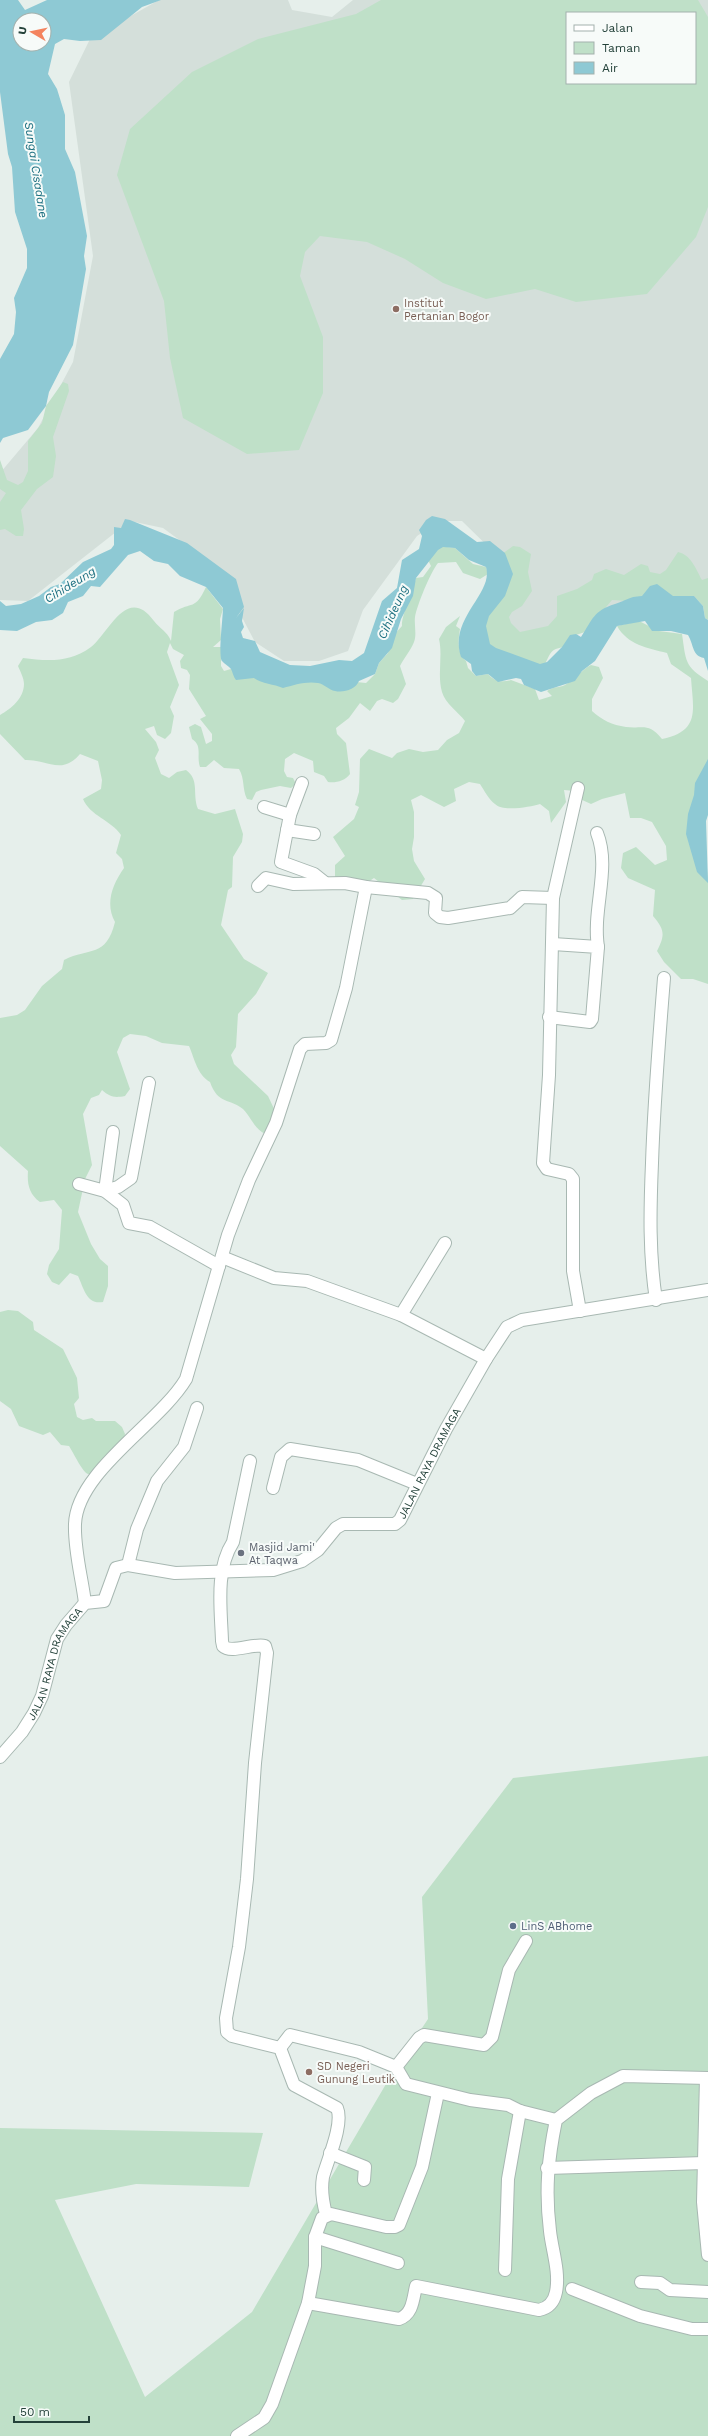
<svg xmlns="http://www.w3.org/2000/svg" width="708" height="2436" viewBox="0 0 708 2436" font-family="'Work Sans',sans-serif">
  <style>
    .built { fill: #d4dfda; fill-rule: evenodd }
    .green { fill: #bfe0c8; fill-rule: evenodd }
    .water { fill: #8ec9d4; fill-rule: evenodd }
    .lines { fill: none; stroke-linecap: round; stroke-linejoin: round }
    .minor-casing { stroke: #a8b8b2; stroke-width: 14 }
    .minor { stroke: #fff; stroke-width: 12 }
    .education-dot { fill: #8d6e63; stroke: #f7fbf9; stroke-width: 1.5 }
    .worship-dot { fill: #6b7280; stroke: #f7fbf9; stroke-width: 1.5 }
    .service-dot { fill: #5c6f8a; stroke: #f7fbf9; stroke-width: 1.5 }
    .labels { text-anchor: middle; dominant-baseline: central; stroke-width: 4; stroke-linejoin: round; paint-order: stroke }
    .education-label { font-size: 11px; fill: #785e54; stroke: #f7fbf9; text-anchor: start }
    .street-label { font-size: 11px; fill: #24423a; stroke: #f7fbf9 }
    .worship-label { font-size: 11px; fill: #5b616d; stroke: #f7fbf9; text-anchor: start }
    .service-label { font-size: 11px; fill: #4e5e75; stroke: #f7fbf9; text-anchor: start }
    .water-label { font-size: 12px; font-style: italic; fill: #1c6f80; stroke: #f7fbf9 }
  </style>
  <rect width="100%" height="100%" fill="#e6efeb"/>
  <path class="built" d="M159,0H288L292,10L332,17L353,0H708V598L587,614L565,643L541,656L493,638L516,574L462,521H440L417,536L363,610L348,651L319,661H284L255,642L215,566L163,528L130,521L28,601L0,600V473L38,428L73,362L93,256L69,82L90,39ZM567,13H695V83H567Z"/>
  <g class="green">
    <path d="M381,0H698L708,17V207L696,237L647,294L576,302L535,289L486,299L443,283L405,259L367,242L320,236L305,252L300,276L323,337V393L299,450L247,454L183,418L170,358L164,301L117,175L130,129L192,72L258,39L356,14ZM567,13H695V83H567Z"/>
    <path d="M63,382L68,384L69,391L53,437L56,456L53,477L37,489L21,510L24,529L23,536H16L5,529L0,530V502L6,493L0,489V460L7,480L18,485L23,482L28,471V441L42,423L46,406Z"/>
    <path d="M431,545L455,548L473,564L486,567L488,574L480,579L463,573L456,562L438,563C431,571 417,605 415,617C414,625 417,634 414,642C411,650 404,658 400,666L406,684L398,699L393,703L382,699L377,701L370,711L360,703L349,718L336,728L337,734L346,743L350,774C345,781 336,783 328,782L324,776L314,772L313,761L294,753L285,759L284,771L287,777L293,778L296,784L291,788L280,786L261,790L256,792L252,800L247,799C242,789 245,779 239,769L224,768L214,760L206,767H200C196,756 203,746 192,739L189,727L195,724L201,727L206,744L212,741V734L200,719L206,716L189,689L190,675L187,670L181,668L180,661L184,655L173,649L170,643L167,652L179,685L170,707L174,716L171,733L165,739L157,735L154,726L145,729L156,742L159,750L155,758L161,774L169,778L177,772L186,770C200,780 192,794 198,809L215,814L235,809L243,834L242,842L233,857L232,887L228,890L221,925L244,959L268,973L256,994L238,1014L236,1047L231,1055L234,1064L268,1096L276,1113L266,1134C254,1129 252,1118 243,1109C230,1098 218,1105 210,1082C197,1074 195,1060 189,1046L162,1043L146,1036L130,1034L123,1038L117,1052L130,1089L125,1096C114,1098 110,1097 102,1090L99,1095L91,1098L83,1114L92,1165L85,1179L78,1212L91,1244L100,1259L108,1266V1286L103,1302C87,1305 84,1289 78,1276L70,1273L59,1285L52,1282L47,1274L49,1265L59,1249L62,1210L54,1200L40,1202C29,1194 27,1184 28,1171L0,1146V1018L17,1015L25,1010L42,986L62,969L64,960C90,947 106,958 115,922C105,904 112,885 124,868L122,859L116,853L121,835C111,820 90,816 83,799L101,789L102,780L98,761L80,754C61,776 48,759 25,760L0,734V715C11,709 24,698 24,684C24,678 20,671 18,666L23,658C47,661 70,663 91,647C109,633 127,584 154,621C160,629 167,631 171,641L174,612C192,601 195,611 206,587L223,609L220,619L221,640L213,647H221V666L224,671L231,669L366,683L375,674L379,663L388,653L393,636L402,626C401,617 413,589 416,578L423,577L431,566L428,560Z"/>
    <path d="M513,546L520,547L531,554L528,572L532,591L522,606L512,612L509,617L511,623L520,632L548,626L557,616V596L577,589L592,580L594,574L606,569L624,575L641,564L648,566L650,572L660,574L666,570L678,552C691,555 696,569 702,580L708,578V620L705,618L703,606L694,596L678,600L662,589L628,601L612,600L585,632L573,636L568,646C549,650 553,649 543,668L520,666L488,644L484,620L502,554Z"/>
    <path d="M460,616L456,626L460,629C458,640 457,653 466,661L468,668L476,676L488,674C494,681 502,683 511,680L535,689L539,700L552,696L547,691C554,686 559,688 565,685C576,679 581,670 591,665L599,667L603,678L592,699V711C602,720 612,725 626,727C644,729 648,722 662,739C701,731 693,709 691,678L671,664L667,653C647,648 628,645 617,626L639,621L659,631L682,634C686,661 684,666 708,681V769L698,784L708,878V984L693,979H681L664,962L657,951C665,935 665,930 653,916L655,890L628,878L621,868L623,853L636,847L655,865L667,860L666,846L652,822L641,818H630L625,793L602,799L591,804L580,799L575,791L564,790L566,802L551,823L549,811L540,804C530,807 503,812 495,804C489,800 484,790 480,784L469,782L454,789L456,801L444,807L421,795L411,800L414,812V837L412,849L414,861L425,879L413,899L402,900L374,878L356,890L335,878V865L345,856L333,837L354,819L359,807L355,805L359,792L360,759L369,749L392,758L397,753L409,749L423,752L438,750L447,740L459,733L465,721C458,712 445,703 442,692C437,675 443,656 439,639L446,627Z"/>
    <path d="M8,1310L18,1311L33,1322L34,1330L63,1349L77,1378L79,1398L74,1404L77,1417L83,1420L92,1418L96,1421H115L122,1427L125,1434L123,1443L102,1459L97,1475C94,1474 89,1474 88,1474C83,1473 73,1452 69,1446L61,1445L50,1432L43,1435L19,1426L11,1409L0,1401V1312Z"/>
    <path d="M708,1756V2436H0V2128L263,2133L249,2187L136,2184L55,2200L145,2397L252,2312L396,2067L428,2019L422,1897L513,1778Z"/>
  </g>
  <g class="water">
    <path d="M0,0H18L25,10L47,0H161L142,7L101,40L80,41L64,39L55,44L48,74L57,89L65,115V149L75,172L87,236L84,256L86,269L73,345L49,392L46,406L28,430L3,438L0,443V359L14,334L16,312L14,298L27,268V249L15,212L12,167L8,154L0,92ZM20,20H44V44H20Z"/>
    <path d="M432,516L445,519L477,542L490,541L505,553L513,574L505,596L489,616L486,626L490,644L496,648L540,664L547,662L562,647L570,635L576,634L581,637C593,619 593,611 615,604C628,600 627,597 642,596L650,586L657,584L673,596H694L703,606L705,618L708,620V671L704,658C692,656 694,645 688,635L671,631H652L645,621L617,626L595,661L582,671L575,681L541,692L524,685L521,679L516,678L498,682L488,674L476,676L472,671L471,664L461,657C448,618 494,594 486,567L469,560L455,548L443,547L438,550L416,578L413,596L401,619L392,648L379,663L375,674L359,681C356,689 344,693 335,691C329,690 324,684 318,683C306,681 294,685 283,688C274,684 262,684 254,678L236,680C233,676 233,673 231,669C229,666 224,664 222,661C218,656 223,617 223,608L206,587L180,576L168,564L154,561L140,551L128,555L100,587L91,586L83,596L68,602L63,613L52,620L36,622L17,631L0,630V601L6,606L21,604L39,596L51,587L60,584L83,562L111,549L114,545V527L121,528L125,519L130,520L187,543L236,579L244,607L236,618L244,608L242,621L244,627L241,632L243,638L255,641L260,652L290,665L310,666L339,660L352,661L364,653L382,601L397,588L402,560L419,549L422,536L419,530L426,520Z"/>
    <path d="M708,759V815L706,821L708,883L697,872L686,834L688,814L694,795L695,783Z"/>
  </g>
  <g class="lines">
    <defs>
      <g id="minor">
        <path d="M302,783L290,815L281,862L314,874L324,882"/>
        <path d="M578,788L553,898L549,1075L543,1163L547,1169L569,1174L573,1179V1271L580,1311"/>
        <path d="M264,807L290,815"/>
        <path d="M287,830L314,834"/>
        <path d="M597,833C611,868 592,909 598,947"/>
        <path d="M366,887L428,893L436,898L435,913L440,917L448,918L510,908L522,897L553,898"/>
        <path d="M549,1017L590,1022L592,1019L598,947L553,944"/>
        <path d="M113,1132L105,1191L118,1187L131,1178L149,1083"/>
        <path d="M79,1184L105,1191L123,1205L129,1223L150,1227L219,1266"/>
        <path d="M222,1257L274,1278L307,1281L401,1315L486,1359"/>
        <path d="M656,1300C649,1254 650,1210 652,1163C654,1101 659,1040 664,978"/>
        <path d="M401,1315L445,1243"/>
        <path d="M250,1461L233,1542C215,1570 221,1609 222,1641L223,1646C231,1654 253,1643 265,1646L267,1653L255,1763L247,1879L239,1947L226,2018L227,2032L232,2036L280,2048L294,2085L337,2108C344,2124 327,2161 323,2177C321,2189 323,2203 326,2214"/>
        <path d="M273,1488L281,1457L290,1449L358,1460L417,1484"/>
        <path d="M128,1565L137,1529L157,1481L184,1447L197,1408"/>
        <path d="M85,1603C82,1578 74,1550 75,1524C77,1471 159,1424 186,1379L228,1235L249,1180L276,1123L300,1049L305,1044L326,1043L331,1040L346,988L366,887L345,883L293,884L266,878L258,886"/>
        <path id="s1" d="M0,1757L22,1732L34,1713L42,1696L57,1639L66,1625L85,1603L104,1601L116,1568L128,1565L175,1573L273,1570L302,1561L318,1550L336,1528L343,1524H395L400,1520L446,1429L486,1359L507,1327L522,1320L708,1290"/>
        <path d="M280,2048L290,2035L359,2052L396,2067L406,2084L470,2100L508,2105L520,2111L556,2120"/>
        <path d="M396,2067L419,2038L424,2035L484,2045L492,2037L509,1970L526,1941"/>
        <path d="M706,2078L703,2202L708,2255"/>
        <path d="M330,2153L365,2167L364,2180"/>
        <path d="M547,2168L704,2163"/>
        <path d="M315,2237L398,2263"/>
        <path d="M505,2270L508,2179L520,2111"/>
        <path d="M641,2282L660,2283L670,2290L708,2292"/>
        <path d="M572,2289L640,2316L692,2329H708"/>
        <path d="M308,2303L399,2319C413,2314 413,2299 416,2286L539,2310C549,2308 554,2302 556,2292C560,2272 552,2250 550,2231C545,2191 548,2159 556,2120L591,2093L623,2076L708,2078"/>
        <path d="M237,2436L264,2418L272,2404L308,2303L315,2266V2237L322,2218L331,2214L386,2227H395L399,2225L422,2167L438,2093"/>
      </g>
    </defs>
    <use href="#minor" class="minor-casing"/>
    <use href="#minor" class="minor"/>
  </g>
  <g class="education-dot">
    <circle cx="396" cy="309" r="4"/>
    <circle cx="309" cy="2072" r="4"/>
  </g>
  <circle class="worship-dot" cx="241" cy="1553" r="4"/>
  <circle class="service-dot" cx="513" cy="1926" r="4"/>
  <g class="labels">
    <g class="education-label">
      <text x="404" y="303">Institut<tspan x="404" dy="13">Pertanian Bogor</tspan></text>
      <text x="317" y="2066">SD Negeri<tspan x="317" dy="13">Gunung Leutik</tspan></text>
    </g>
    <g class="street-label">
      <text stroke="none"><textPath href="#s1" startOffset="600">JALAN RAYA DRAMAGA</textPath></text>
      <text stroke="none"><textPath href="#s1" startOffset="110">JALAN RAYA DRAMAGA</textPath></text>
    </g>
    <g class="worship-label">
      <text x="249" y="1547">Masjid Jami'<tspan x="249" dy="13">At Taqwa</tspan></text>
    </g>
    <g class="service-label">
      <text x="521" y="1926">LinS ABhome</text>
    </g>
    <g class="water-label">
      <text transform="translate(36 170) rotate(81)">Sungai Cisadane</text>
      <text transform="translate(70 585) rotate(-32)">Cihideung</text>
      <text transform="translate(393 612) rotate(-66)">Cihideung</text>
    </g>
  </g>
  <rect x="566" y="12" width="130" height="72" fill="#f7fbf9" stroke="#a3b1ad"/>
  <rect x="574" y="25" width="20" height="6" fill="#ffffff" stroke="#a3b1ad"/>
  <text x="602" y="32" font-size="12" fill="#24423a">Jalan</text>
  <rect x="574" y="42" width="20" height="12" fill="#bfe0c8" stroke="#a3b1ad"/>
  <text x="602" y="52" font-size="12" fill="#24423a">Taman</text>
  <rect x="574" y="62" width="20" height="12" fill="#8ec9d4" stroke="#a3b1ad"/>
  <text x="602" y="72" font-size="12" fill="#24423a">Air</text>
  <g transform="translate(32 32) rotate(279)"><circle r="19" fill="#f7fbf9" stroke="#a3b1ad"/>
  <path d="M0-3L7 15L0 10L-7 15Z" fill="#f4845f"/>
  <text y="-6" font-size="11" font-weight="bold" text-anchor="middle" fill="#24423a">U</text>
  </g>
  <path d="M14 2416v6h75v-6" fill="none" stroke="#24423a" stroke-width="2"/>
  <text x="20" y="2416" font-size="12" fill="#24423a" stroke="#f7fbf9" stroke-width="3" paint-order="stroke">50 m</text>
</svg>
